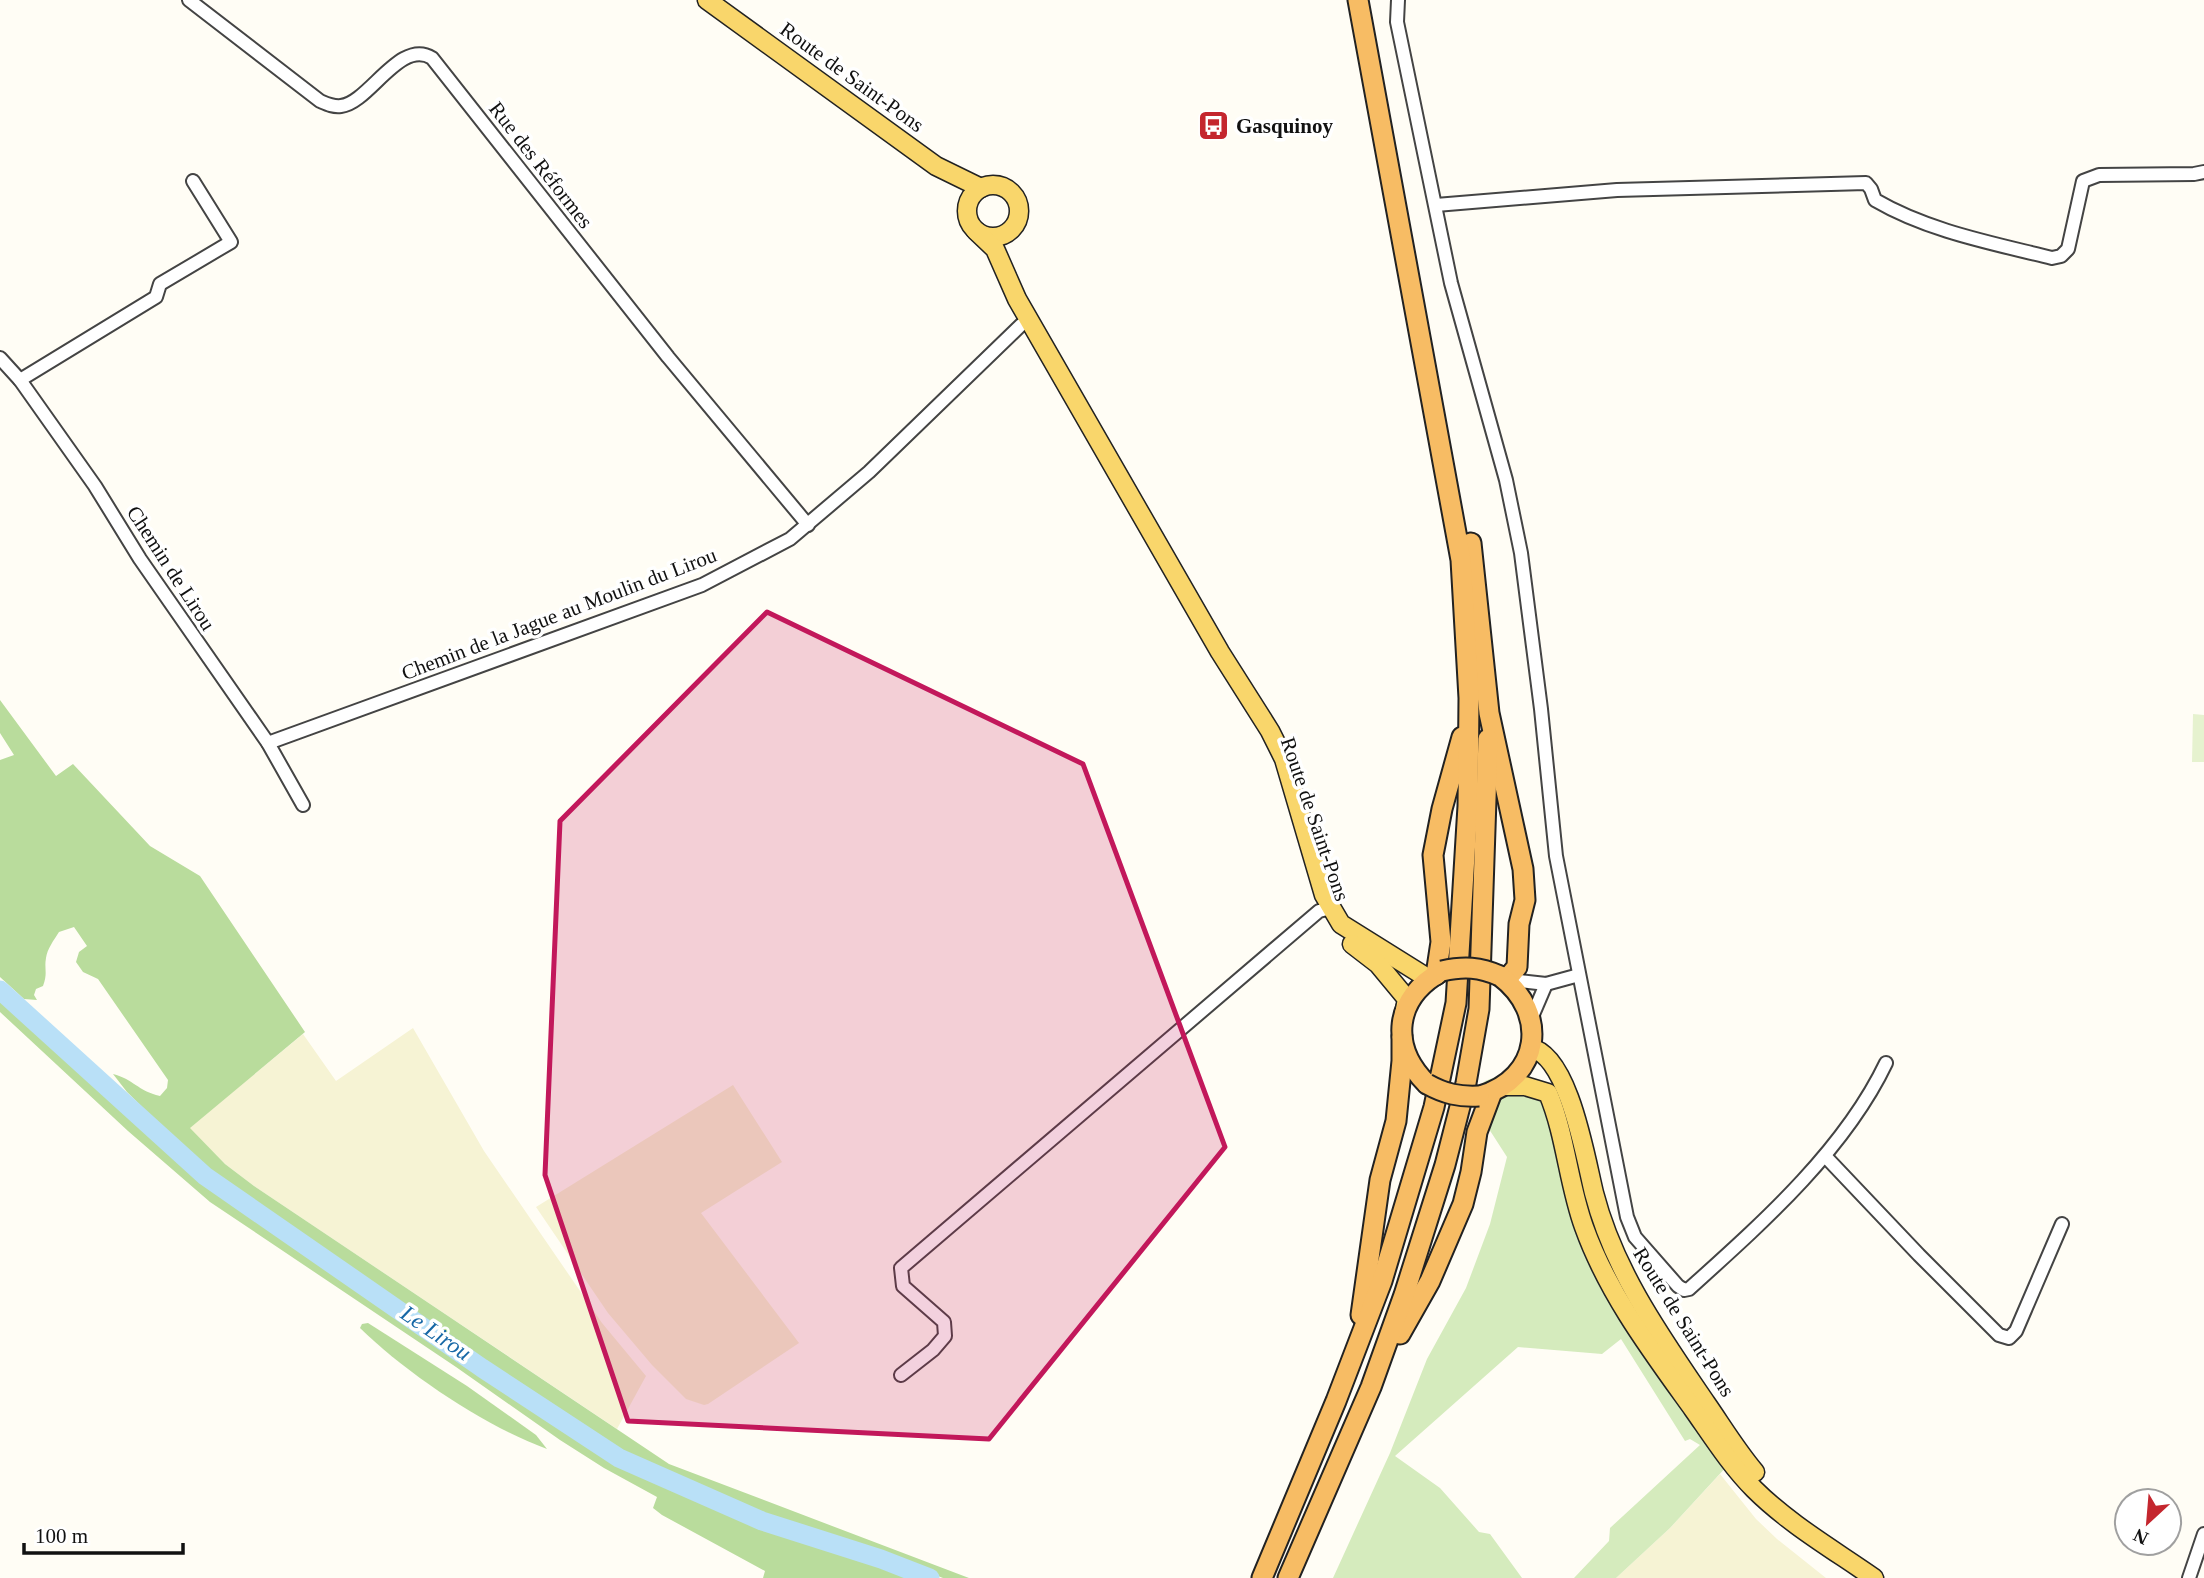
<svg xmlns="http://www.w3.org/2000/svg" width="2204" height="1578" viewBox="0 0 2204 1578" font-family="'Times New Roman',serif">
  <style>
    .farmland { fill: #f6f3d4 }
    .green { fill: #d5ebbd }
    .forest { fill: #b9dc9c }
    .pitch { fill: #e6f2cf }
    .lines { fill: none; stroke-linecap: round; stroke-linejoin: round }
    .river { stroke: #b9e0f7; stroke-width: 19 }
    .minor-casing { stroke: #444; stroke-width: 16 }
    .primary-casing { stroke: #222; stroke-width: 21 }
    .trunk-casing { stroke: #222; stroke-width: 23 }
    .minor { stroke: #fff; stroke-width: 12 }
    .primary { stroke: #f9d66b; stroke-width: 18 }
    .trunk { stroke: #f7bc64; stroke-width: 19 }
    .trunk-bridge-casing { stroke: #222; stroke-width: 23; stroke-linecap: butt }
    .trunk-bridge { stroke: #f7bc64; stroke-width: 19 }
    .marked { fill: #c2185b; fill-opacity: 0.2; stroke: #c2185b; stroke-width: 5; stroke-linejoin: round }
    .labels { text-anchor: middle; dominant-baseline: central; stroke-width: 7; stroke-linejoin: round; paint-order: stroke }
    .street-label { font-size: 21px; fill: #111; stroke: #fff }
    .poi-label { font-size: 21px; font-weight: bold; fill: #111; stroke: #fff; text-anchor: start }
    .water-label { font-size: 23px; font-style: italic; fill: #1768a6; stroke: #fff }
  </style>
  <rect width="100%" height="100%" fill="#fffdf5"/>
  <g class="farmland">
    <path d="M413,1028L484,1151L602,1323L646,1376L617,1429L254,1186L225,1164L189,1128L303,1034L336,1081Z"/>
    <path d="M733,1085L782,1162L701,1213L799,1343L708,1404L704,1405L686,1399L652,1365L608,1313L536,1207Z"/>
    <path d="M1720,1474L1756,1519L1777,1539L1826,1578H1616L1670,1528Z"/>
  </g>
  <path class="green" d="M1506,1073L1545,1098L1578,1222L1728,1465L1670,1528L1616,1578H1574L1609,1541L1610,1528L1700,1445L1690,1439L1685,1441L1621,1339L1602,1354L1518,1347L1395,1456L1440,1488L1479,1532L1490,1534L1522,1578H1333L1390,1453L1427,1359L1466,1288L1490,1224L1507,1157L1469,1098L1485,1081Z"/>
  <g class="forest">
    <path d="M0,700L56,776L73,764L150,846L200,876L305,1032L190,1128L225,1164L254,1186L669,1464L969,1578H943L876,1552L763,1516L644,1463L604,1443L409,1313L210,1174L127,1092L113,1074C133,1079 138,1091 160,1096L167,1088L168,1080L98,979L83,972L76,962L79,952L87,946L74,927L59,932C54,940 47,949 46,958C44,969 48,973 43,986L36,989L34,995L37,1000L24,999L0,977V760L14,755L0,733Z"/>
    <path d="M0,987L90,1065L210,1183L417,1327L602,1451L662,1480L763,1525L912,1578H763L765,1571L662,1515L653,1508L657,1497L604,1468L560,1440L456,1367L210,1202L128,1131L0,1012Z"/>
    <path d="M368,1323L467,1386L536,1435L547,1449C486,1427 407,1374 360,1328L362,1324Z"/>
  </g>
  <path class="pitch" d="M2193,714L2204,715V762H2192Z"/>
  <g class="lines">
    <path class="river" d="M0,990L205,1176L482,1368L619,1458L762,1521L881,1559L930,1578"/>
    <defs>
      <g id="minor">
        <path d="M189,0L320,101C327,104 333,107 341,106C369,103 400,38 432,58L668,357L808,525"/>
        <path d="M1398,0L1397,22L1451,283L1506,480L1521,553L1541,709L1556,856L1627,1217L1635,1237L1678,1286L1684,1290L1689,1289C1761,1224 1844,1151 1886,1063"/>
        <path d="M1436,205L1617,190L1866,183L1871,189L1875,200C1928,231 1992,243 2052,258L2061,256L2068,249L2083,181L2099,175L2194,174L2204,172"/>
        <path d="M0,358L20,380L95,486L140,559L268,743L303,805"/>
        <path d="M20,380L156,297L160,284L231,242L193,181"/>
        <path d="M268,743L702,585L790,539L869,472L1021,325L1030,320"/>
        <path d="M1513,986L1520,981L1546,984L1579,975"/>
        <path d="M1531,1019L1546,984"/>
        <path d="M1825,1156L1919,1255L1999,1335L2009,1338L2016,1331L2062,1224"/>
        <path d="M901,1375L933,1350L945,1336L944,1322L903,1286L901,1268L1319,911L1331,908"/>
        <path d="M2189,1578L2204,1534"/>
      </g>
      <g id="primary">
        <path d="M707,0L936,166L981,188"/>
        <circle cx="993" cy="211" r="26"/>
        <path d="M976,231L995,249L1017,299L1220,652L1270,731L1284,759L1324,895L1341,924L1429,979"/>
        <path d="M1352,944L1378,964L1407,999L1404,1015"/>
        <path d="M1530,1048C1569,1054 1586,1161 1594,1193C1614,1271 1661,1337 1706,1403C1722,1426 1737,1451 1755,1472"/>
        <path d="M1503,1086H1525L1548,1093C1566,1136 1568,1183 1584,1227C1608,1294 1652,1352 1693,1409C1712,1436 1731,1466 1754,1489C1789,1524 1834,1550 1874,1578"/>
      </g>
      <g id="trunk">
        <path d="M1471,543L1489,713L1523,869L1525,900L1519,924L1517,967L1506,980"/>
        <path d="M1436,975L1441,942L1433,855L1442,809L1462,737"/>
        <path d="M1427,1084C1389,1046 1394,998 1442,971"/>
        <path d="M1480,1096C1541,1078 1549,1013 1500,976"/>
        <path d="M1361,1315L1380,1180L1396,1121L1402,1061V1037"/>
        <path d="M1400,1334L1430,1281L1463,1204L1471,1172L1477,1132L1492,1092"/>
        <path d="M1262,1578L1336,1401L1382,1281L1434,1107L1456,1003L1468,806L1469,698L1461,560L1358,0"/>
        <path d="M1288,1578L1371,1387L1404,1295L1445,1165L1466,1083L1479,1009L1488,739"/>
      </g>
    </defs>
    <use href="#minor" class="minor-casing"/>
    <use href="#primary" class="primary-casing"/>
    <use href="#trunk" class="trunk-casing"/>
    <use href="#minor" class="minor"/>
    <use href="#primary" class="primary"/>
    <use href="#trunk" class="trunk"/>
    <defs>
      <g id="trunk-bridge">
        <path d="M1442,971C1464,966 1480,967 1500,976"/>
        <path d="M1427,1084C1445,1094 1459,1097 1479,1096"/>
      </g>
    </defs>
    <use href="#trunk-bridge" class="trunk-bridge-casing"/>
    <use href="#trunk-bridge" class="trunk-bridge"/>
  </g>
  <path class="marked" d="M767,612L1083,764L1225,1147L989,1439L628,1421L545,1175L560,821Z"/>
  <defs>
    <symbol id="bus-square" viewBox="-11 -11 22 22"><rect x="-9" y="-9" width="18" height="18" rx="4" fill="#c4262e" stroke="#fff"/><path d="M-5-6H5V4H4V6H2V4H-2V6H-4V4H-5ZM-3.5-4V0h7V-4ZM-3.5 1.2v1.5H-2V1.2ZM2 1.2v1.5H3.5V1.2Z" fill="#fff"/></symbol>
  </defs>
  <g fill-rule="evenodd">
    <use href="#bus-square" x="1196" y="108" width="35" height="35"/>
  </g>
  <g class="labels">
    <g class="street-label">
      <text transform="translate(852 77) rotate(36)">Route de Saint-Pons</text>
      <text transform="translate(541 165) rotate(52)">Rue des Réformes</text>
      <text transform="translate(171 568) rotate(57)">Chemin de Lirou</text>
      <text transform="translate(559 614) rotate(-21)">Chemin de la Jague au Moulin du Lirou</text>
      <text transform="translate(1315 819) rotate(71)">Route de Saint-Pons</text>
      <text transform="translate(1684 1322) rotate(58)">Route de Saint-Pons</text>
    </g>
    <g class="poi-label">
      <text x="1236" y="126">Gasquinoy</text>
    </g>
    <g class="water-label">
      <text transform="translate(436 1333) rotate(34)">Le Lirou</text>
    </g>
  </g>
  <g transform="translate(2148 1522) rotate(206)"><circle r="33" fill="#ffffff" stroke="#a0a0a0" stroke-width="2"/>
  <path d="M0-5L12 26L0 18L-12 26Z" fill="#c4262e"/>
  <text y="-10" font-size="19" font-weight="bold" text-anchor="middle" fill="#111111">N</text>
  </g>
  <path d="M24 1543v10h159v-10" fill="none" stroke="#111111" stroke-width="3.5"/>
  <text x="35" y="1543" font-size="21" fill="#111111" stroke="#ffffff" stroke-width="5" paint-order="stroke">100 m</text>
</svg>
